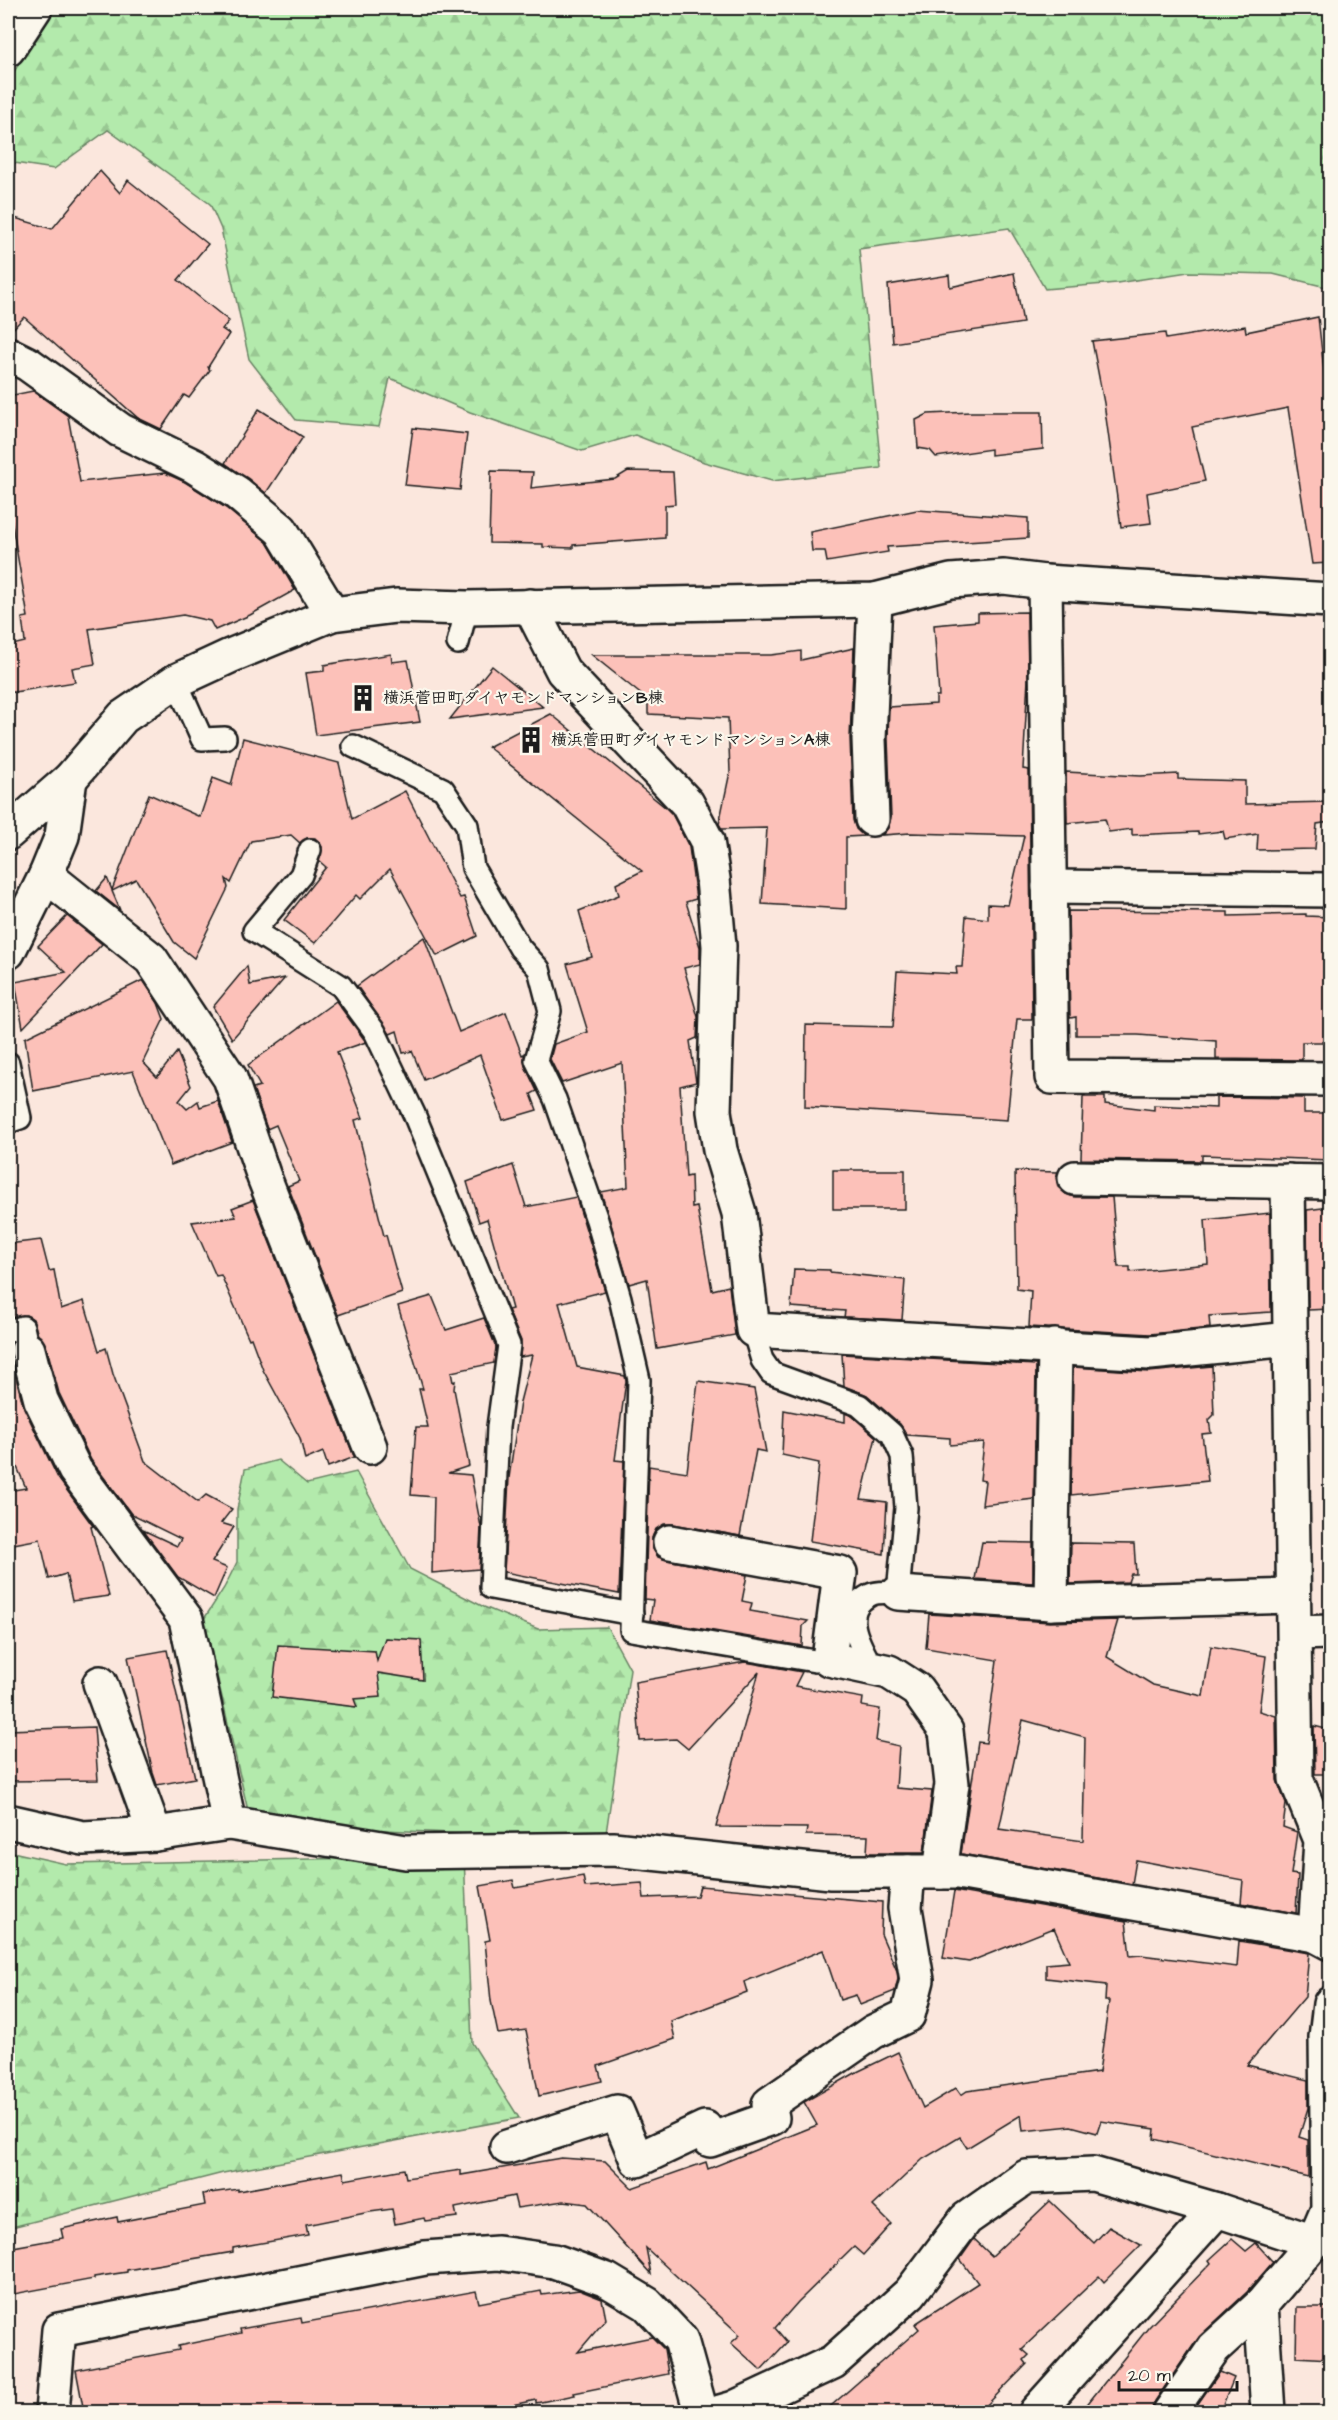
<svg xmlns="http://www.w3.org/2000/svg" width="1338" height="2420" viewBox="0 0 1338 2420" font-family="'Architects Daughter','Klee One',sans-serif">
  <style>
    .forest { fill: url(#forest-firs); stroke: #688364; stroke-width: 1.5 }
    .building { fill: #fcc1b9; stroke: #1c1c1c; stroke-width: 1.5; fill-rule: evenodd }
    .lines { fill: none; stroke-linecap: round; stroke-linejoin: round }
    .lane-casing { stroke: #1c1c1c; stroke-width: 26 }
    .street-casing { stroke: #1c1c1c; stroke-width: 38 }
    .lane { stroke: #fbf7ec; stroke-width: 21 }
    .street { stroke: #fbf7ec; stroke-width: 33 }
    .labels { text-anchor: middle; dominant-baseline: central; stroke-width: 4.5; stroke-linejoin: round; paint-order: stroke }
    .poi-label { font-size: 16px; font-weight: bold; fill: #1c1c1c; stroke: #fbf7ec; text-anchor: start }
  </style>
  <defs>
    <pattern id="forest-firs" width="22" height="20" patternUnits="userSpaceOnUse" patternTransform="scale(1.5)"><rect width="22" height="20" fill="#b3eaac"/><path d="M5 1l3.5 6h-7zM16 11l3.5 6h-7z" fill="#99c893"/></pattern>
  </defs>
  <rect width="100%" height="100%" fill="#fbe7dd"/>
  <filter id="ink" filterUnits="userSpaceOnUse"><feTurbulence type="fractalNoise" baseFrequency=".0167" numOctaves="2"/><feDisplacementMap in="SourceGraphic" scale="12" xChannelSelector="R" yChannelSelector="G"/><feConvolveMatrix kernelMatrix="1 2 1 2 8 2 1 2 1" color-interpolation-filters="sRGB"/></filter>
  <g filter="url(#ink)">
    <g class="forest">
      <path d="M54,8H1330V288L1273,274L1188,272L1117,283L1045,289L1009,228L859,249L881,468L772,481L704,462L635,435L582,451L470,412L390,378L379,427L296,420L249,359L221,229L210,204L108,130L54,169L8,162V81Z"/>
      <path d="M278,1460L307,1484L356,1472L410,1569L484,1607L538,1629L607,1627L630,1669L605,1840L251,1824L204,1619L224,1588L237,1562V1509L245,1469Z"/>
      <path d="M8,1851L66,1864L464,1856L472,2043L519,2118L223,2173L8,2228Z"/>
    </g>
    <g class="building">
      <path d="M100,171L120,193L128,180L208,244L178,280L229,321L222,329L229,334L208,367L210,370L189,398L184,395L161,429L138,418L24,317L8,334V216L52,229Z"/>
      <path d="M1014,273L1023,323L893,343L888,285L949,275L950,287Z"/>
      <path d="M1318,317L1330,424V563L1312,564L1288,408L1192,427L1205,481L1147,493L1151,523L1121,527L1104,403L1092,341L1165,333L1166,339L1245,326L1246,332Z"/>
      <path d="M33,391L68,416L80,482L165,473L185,482L226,508L267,542L295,590L250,615L215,630L210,621L183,615L89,629L95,664L72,668L75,682L8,693V646L25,642L22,618L28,617L8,501V396Z"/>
      <path d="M259,409L303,437L266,493L225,463Z"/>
      <path d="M971,412H1042L1043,449L991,455V449L936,457L930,450L918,448L916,420L928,414Z"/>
      <path d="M413,428L467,434L460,490L405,485Z"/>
      <path d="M491,471L533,472L531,488L615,479L628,471L673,472L675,504L665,505V538L573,545V548L543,547V544L489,543Z"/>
      <path d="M917,510L1028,518V538L887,547L888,552L827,562L825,551H812L810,532Z"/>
      <path d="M1027,612L1028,679L1023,769L1029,770L1032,1019H1017L1007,1120L805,1107L806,1025L893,1027L897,971L957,974L956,967H962L966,916L988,919V904L1008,905L1024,836L910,833L882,835L888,828L891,818L888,739L889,707L936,704V696H939L934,625L978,621V613Z"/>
      <path d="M854,648L850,738L853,820L856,829L864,836L846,837V909L762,904L767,828L722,829L719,824L730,772L728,718L648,714V700L592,655H771L801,651V660Z"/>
      <path d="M391,654L392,662L408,660L420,722L316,735L306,673L324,671V665Z"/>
      <path d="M492,666L543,707L450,719Z"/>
      <path d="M551,714L666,808L672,814L689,847L696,899L686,902L700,947V964L684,968L698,1017L697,1038L690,1041L696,1082L680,1086L686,1177L691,1176L692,1208L697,1207L712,1290L729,1286L735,1335L657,1349L647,1279L629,1284L601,1192L628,1187L622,1063L562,1083L550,1059L554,1044L588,1032L567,964L592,957L579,911L619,895L616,884L642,871L488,747Z"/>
      <path d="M243,738L339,763L352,819L405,791L460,898L464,897L477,936L437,956L390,869L360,899L356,895L315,943L284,920L326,867L319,861L322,847L315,838H307L300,843L291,835L251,841L231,883L226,879L228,888L194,958L174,942L136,879L112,891L120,910L96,891L107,878L112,890L149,794L200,817L213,778L231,785Z"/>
      <path d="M1066,772L1140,776L1178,774V779L1245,781V804L1330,802V822L1317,824L1315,849L1257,850L1258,834L1225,839L1223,831L1198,834V832L1132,835V829L1109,832L1105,819L1067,823Z"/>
      <path d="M1068,911L1228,912V916L1306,914V916L1330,917V1042H1302V1060L1216,1059V1041L1138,1035H1076V1017L1070,1018Z"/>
      <path d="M67,916L102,944L23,1028L15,982L66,972L38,946Z"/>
      <path d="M424,937L459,1032L506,1012L522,1055L524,1054L525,1066L537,1091L531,1094L537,1110L503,1120L480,1055L424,1080L412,1051L403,1053L397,1031L390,1034L357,986Z"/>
      <path d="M247,966L250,985L285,978L232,1039L213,1007Z"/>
      <path d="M143,980L158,1003L164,1019L143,1062L157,1077L177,1052L191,1086L179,1101L187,1109L198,1101L200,1107L218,1101L232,1142L171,1165L133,1071L33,1091L25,1038Z"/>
      <path d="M336,1001L366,1042L337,1052L363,1118L355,1120L384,1236L386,1235L402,1293L338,1315L288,1186L299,1181L276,1125L267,1129L253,1088L260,1086L248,1065Z"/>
      <path d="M1083,1097H1105V1104L1154,1110V1105L1216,1108V1097L1304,1098V1113H1330V1160L1202,1155V1161L1081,1159Z"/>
      <path d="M513,1165L526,1207L576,1197L605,1291L559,1303L577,1367L625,1376L626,1381L615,1460L624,1461L619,1594L504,1572L509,1478L520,1402L532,1355L520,1357L521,1341L508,1310L512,1309L487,1219L479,1222L467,1182Z"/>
      <rect x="833" y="1170" width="72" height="39"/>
      <path d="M1015,1171L1058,1172L1056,1178L1058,1187L1066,1194L1075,1197H1112L1118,1267H1130V1272L1208,1264L1205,1220L1270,1213L1271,1312L1209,1316L1210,1328L1150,1334L1029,1327L1031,1291L1017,1289Z"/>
      <path d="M253,1200L353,1454L355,1457L328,1467L323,1452L305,1460L300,1438L263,1370L251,1338L249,1339L221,1275L216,1276L192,1222L236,1217L232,1208Z"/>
      <path d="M1330,1207V1309L1308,1310L1307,1210Z"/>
      <path d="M41,1240L49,1271L54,1270L61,1309L84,1301L99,1351L106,1348L113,1374L145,1461L198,1502L206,1495L232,1509L221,1523L234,1527L212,1562L227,1568L214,1598L178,1577L143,1530L177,1546L181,1539L132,1515L91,1460L59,1393L46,1345L38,1335L33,1319L26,1315L8,1318V1244Z"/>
      <path d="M794,1269L830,1270V1272L905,1280L902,1320L844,1317L845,1311L791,1307Z"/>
      <path d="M432,1296L446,1330L484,1318L496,1347L494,1363L451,1372L453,1382L455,1381L454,1389L469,1466L448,1473L471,1475L481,1527L479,1569L432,1573L434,1497L411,1495L416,1427H428L419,1389H423L398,1306Z"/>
      <path d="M8,1343H11L10,1355L24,1408L58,1478L93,1526L91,1527L109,1596L72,1601L66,1574L49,1579L40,1539L8,1545V1491L26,1488L8,1446Z"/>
      <path d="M842,1354L1036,1365L1034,1499L982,1505L985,1481L980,1480L984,1442L950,1445V1438L907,1435L900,1424L867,1395L844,1386Z"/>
      <path d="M1212,1366L1214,1415L1209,1420L1211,1433L1202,1434L1208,1481L1071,1495L1073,1367L1149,1372Z"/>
      <path d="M698,1381L754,1389L766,1452L756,1450L740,1536L673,1524H664L656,1529L652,1538L653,1549L658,1557L667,1560L747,1575L742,1601L752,1603L750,1611L808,1621L803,1626L802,1646L650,1620L653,1600L645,1599L649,1466L687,1472Z"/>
      <path d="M784,1410L845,1422V1413L852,1416L876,1437L861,1499L887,1502L884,1554L810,1541L819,1463L782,1455Z"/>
      <path d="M982,1542L1033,1543V1583L975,1579Z"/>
      <path d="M1071,1543L1134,1544L1136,1574H1131L1128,1582L1070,1584Z"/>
      <path d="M929,1614L1050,1622L1118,1620L1107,1657L1153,1685L1203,1696L1211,1646L1266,1656L1259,1711L1276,1716L1277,1780L1286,1804L1283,1827L1297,1832L1291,1874L1298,1875L1296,1913L1241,1903L1243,1880L1136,1860L1132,1884L961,1854L978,1742L986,1743L997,1660L926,1648ZM1023,1720L1085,1737L1083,1841L999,1829Z"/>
      <path d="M385,1638L421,1640L423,1680L378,1673L381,1697L354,1699L357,1707L272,1697L278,1645L375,1651L377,1661Z"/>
      <path d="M167,1650L195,1778L157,1785L153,1773L128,1657Z"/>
      <path d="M745,1662L802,1672L795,1686L863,1698L862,1706L880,1709L876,1741L899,1746L896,1788L932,1791L924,1853H867L868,1836L806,1835L807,1828L716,1827L759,1672L688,1749L676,1739L640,1741L635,1682Z"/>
      <path d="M1314,1726L1330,1730V1774H1315Z"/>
      <path d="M94,1727L98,1780L8,1781V1730Z"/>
      <path d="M583,1876L585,1887L642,1883L644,1898L697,1896L700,1886L882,1902L881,1934L897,1971L898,1979L895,1991L860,2005L856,1995L840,2000L823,1950L744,1982L747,1992L671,2021L675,2039L598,2066L602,2081L539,2096L526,2030L498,2034L491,2001L485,1941L490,1940L480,1886L513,1880L515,1888Z"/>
      <path d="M954,1891L1126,1921L1130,1956L1141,1955L1237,1967L1239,1941L1309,1953L1305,1997L1247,2065L1308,2080V2108L1299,2137L1308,2140V2177L1154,2139L1155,2129L1101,2121L1097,2133L1071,2126L1023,2131L1021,2115L967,2148L960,2137L923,2159L873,2206L891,2224L863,2255L854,2247L798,2302L775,2328L787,2342L761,2370L731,2343L740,2335L646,2248L651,2274L587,2204L564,2201L517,2208L514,2196L455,2208L457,2217L425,2221L424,2218L395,2224L392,2209L370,2212L306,2225L308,2235L233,2248V2252L127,2270V2272L94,2277V2279L14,2294L8,2264V2248L63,2238L61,2229L117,2217L118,2222L205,2205L203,2194L238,2189V2191L343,2172L345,2180L404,2169L406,2178L461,2170V2175L561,2158L605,2161L632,2188L706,2162L708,2169L817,2125L804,2102L857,2072L898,2052L923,2108L956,2088L961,2095L967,2091L1099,2072L1109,2001H1105L1106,1985L1046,1978V1964L1069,1962L1054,1928L969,1962L943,1958Z"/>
      <path d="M1050,2201L1094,2243L1109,2227L1141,2245L1104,2282L1099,2276L1022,2349L1029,2355L1024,2360L1027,2364L980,2412H824L919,2329L915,2324L978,2283L960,2259L974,2239L992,2256Z"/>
      <path d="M1232,2239L1246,2251L1256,2243L1273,2262L1247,2292L1199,2337L1155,2401L1152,2412H1081L1148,2328L1211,2263L1209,2260Z"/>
      <path d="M579,2290L602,2299L606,2319L578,2352L652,2337L664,2349L668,2374L574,2393L575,2395L536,2403V2400L478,2412H84L76,2370L179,2350L178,2346L241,2333L240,2329L301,2318L302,2323L476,2291L479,2303L541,2291L542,2295Z"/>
      <path d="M1297,2307H1330V2359L1296,2357Z"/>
      <path d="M1220,2372L1234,2378L1220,2412H1192Z"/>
    </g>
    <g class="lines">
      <defs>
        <g id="lane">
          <path d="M458,643L467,608"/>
          <path d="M176,681L202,739L225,738"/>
          <path d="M353,746L443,789L467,825L473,868L520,948L539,969L550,1011L536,1060L555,1099L597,1220L620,1298L639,1380L631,1630L815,1661L829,1659"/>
          <path d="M310,850L301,875L254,931L341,986L375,1032L414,1114L509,1345L498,1427L491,1588L632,1614"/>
          <path d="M8,1063L20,1118L8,1122"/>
          <path d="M753,1330L762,1360L771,1373L859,1405L892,1434L902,1456L906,1508L898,1593C890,1593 878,1591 870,1595C838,1611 861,1647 873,1669"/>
          <path d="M8,1331L23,1327L28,1350"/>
        </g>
        <g id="street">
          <path d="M8,49L35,8"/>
          <path d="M8,354L28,364L120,430L194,466L237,493L281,530L332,614"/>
          <path d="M1045,582L1052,1077L1330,1079"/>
          <path d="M530,606L563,671L687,803L707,841L713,879L719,946L714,1111L720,1150L739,1213L753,1330L1150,1353L1290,1339"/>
          <path d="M872,819L869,739L875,600"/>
          <path d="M8,833L70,779L123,717L176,681L230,656L332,614L396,606L467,608L875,600L951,581L1004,577L1045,582L1330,600"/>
          <path d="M46,875L151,959L230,1078L264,1177L370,1447"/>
          <path d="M1049,887L1330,890"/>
          <path d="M8,952L46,875L62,836L70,779"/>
          <path d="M1075,1178L1330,1182"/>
          <path d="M1288,1181L1296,1779L1321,1840L1315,1935"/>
          <path d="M28,1350L41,1400L75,1470L186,1619L229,1823L406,1852L613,1849L831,1872H958L1315,1935L1330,1943"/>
          <path d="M670,1542L840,1573L829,1659L889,1672L917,1690L946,1731L952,1784L940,1872"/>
          <path d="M898,1593L1051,1603L1293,1596"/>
          <path d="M1051,1603L1055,1346"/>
          <path d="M1296,1633L1330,1632"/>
          <path d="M100,1683L155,1834"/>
          <path d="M8,1821L83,1838L155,1834L229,1823"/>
          <path d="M507,2147L617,2112L637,2160L705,2128L710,2140L772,2118L769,2104L873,2032L908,2015L917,1980L905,1908L908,1872"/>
          <path d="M52,2412L59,2330L425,2258L498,2253L554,2261L607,2280L647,2304L681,2340L701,2412"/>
          <path d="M720,2412L734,2408L833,2362L910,2293L966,2219L1026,2177L1093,2174L1217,2210L1314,2242"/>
          <path d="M1036,2412L1217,2210"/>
          <path d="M1170,2412L1214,2348L1261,2305"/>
          <path d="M1268,2412L1261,2305L1314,2242L1328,2209L1326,2037L1330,2004"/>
        </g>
      </defs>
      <use href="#lane" class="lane-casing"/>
      <use href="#street" class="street-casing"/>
      <use href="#lane" class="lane"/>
      <use href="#street" class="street"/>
    </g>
  </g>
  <defs>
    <symbol id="building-bare" viewBox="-9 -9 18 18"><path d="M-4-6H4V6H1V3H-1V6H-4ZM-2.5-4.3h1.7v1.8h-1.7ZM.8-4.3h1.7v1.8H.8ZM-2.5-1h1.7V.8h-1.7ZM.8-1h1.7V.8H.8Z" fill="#1c1c1c" stroke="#fbf7ec" stroke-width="2.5" paint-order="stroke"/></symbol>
  </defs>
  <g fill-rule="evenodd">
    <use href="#building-bare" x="344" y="679" width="38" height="38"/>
    <use href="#building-bare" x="512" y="721" width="38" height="38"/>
  </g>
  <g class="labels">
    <g class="poi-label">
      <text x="383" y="698">横浜菅田町ダイヤモンドマンションB棟</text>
      <text x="551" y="740">横浜菅田町ダイヤモンドマンションA棟</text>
    </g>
  </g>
  <rect width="1338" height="2420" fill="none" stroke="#fbf7ec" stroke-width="30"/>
  <rect x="15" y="15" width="1308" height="2390" fill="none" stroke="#1c1c1c" stroke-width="2" filter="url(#ink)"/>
  <path d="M1119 2381v9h118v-9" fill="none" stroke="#1c1c1c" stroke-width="3"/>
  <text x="1128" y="2381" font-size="18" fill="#1c1c1c" stroke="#fbf7ec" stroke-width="4.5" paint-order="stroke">20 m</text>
</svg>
